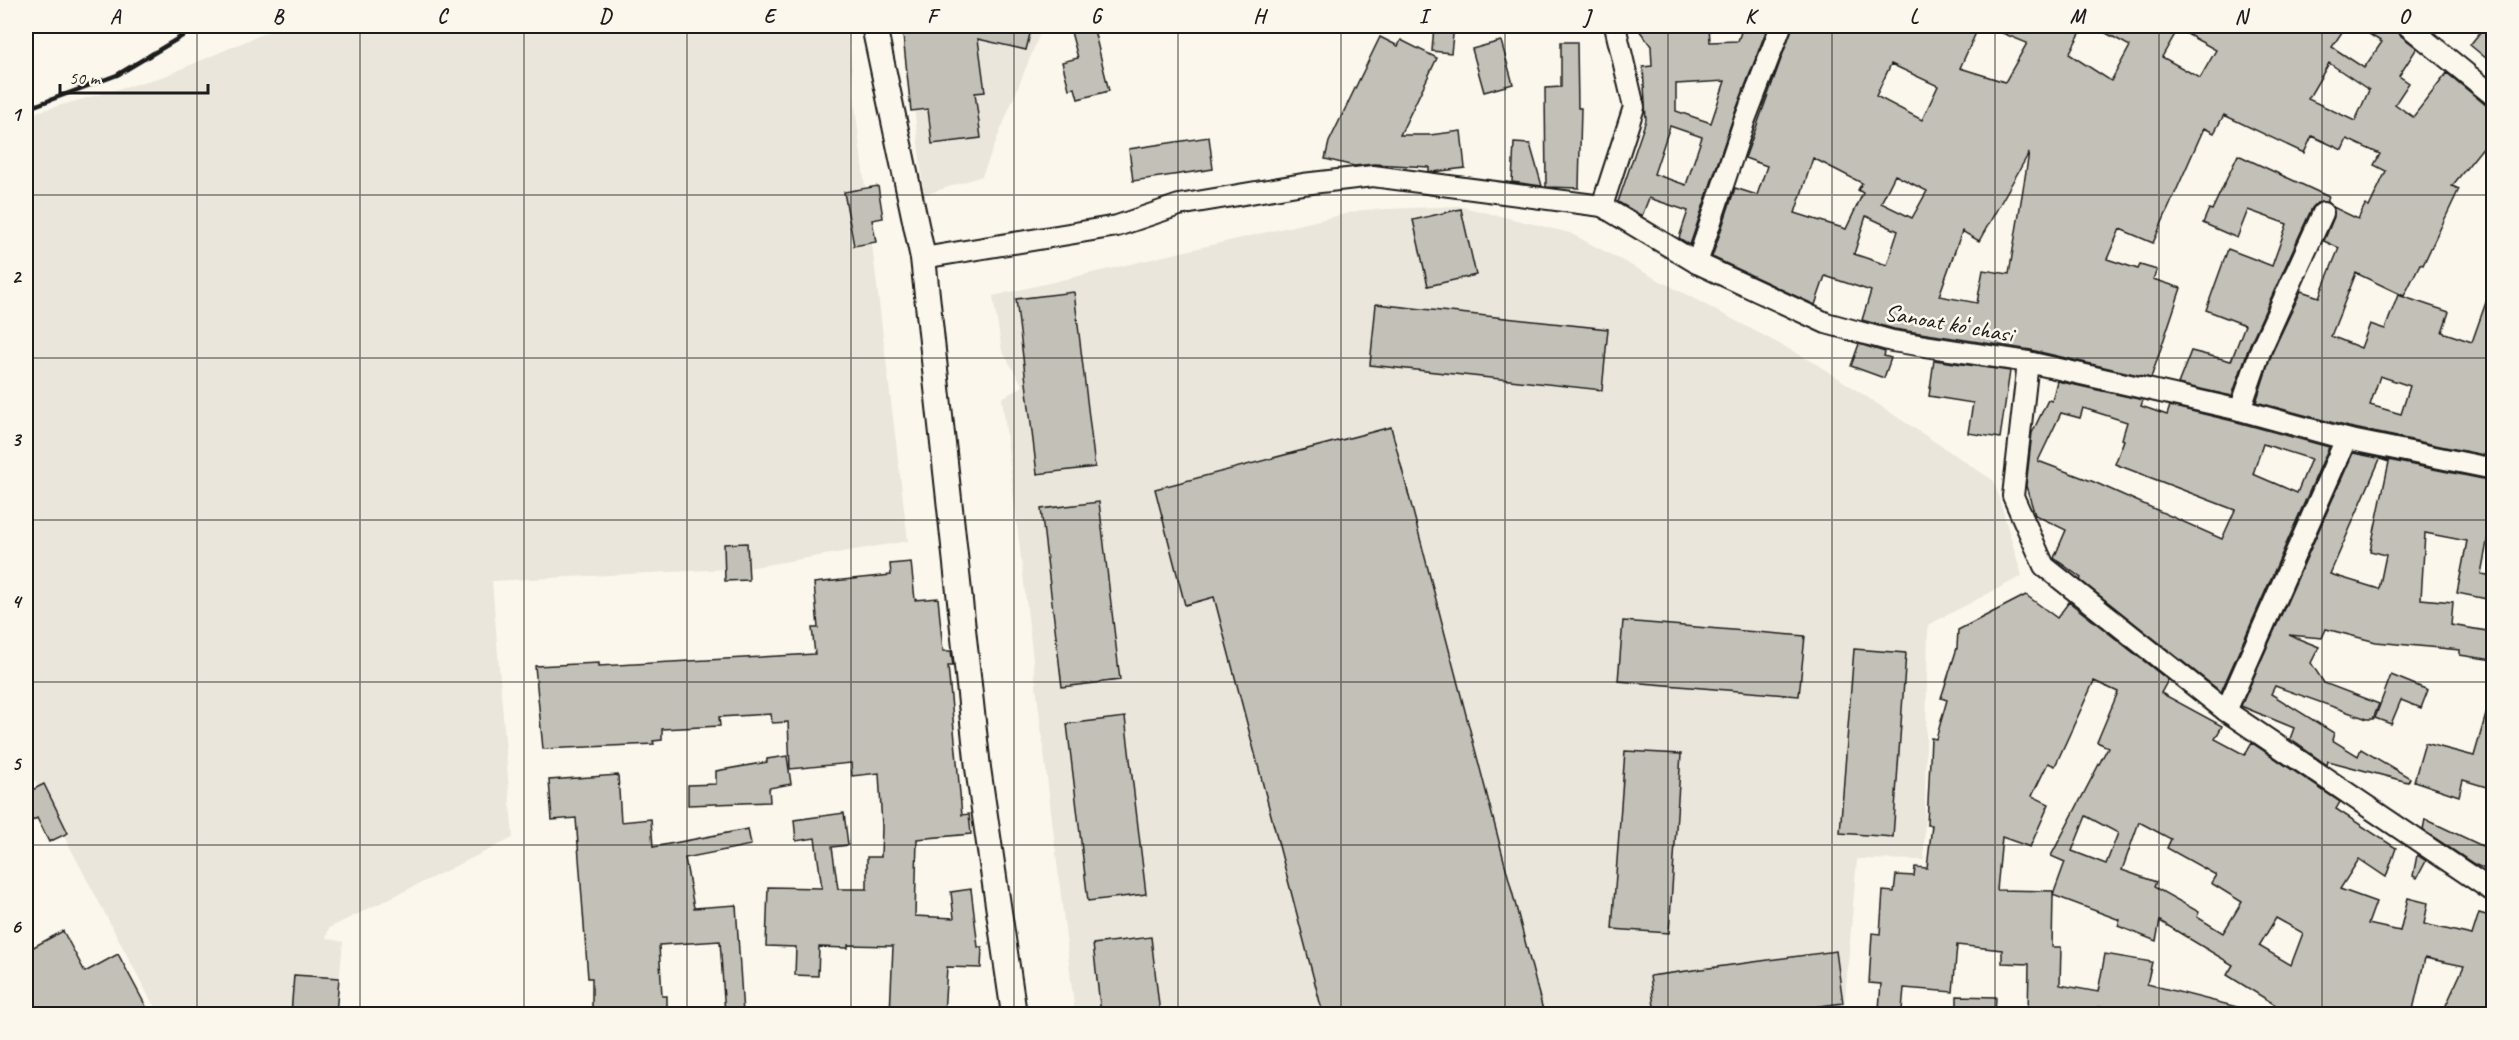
<svg xmlns="http://www.w3.org/2000/svg" width="2519" height="1040" viewBox="0 0 2519 1040" font-family="Caveat,sans-serif">
  <style>
    .built { fill: #eae6dc }
    .building { fill: #c3c0b8; stroke: #1c1c1c; stroke-width: 1.5; fill-rule: evenodd }
    .lines { fill: none; stroke-linecap: round; stroke-linejoin: round }
    .minor-casing { stroke: #1c1c1c; stroke-width: 24 }
    .tertiary-casing { stroke: #1c1c1c; stroke-width: 28 }
    .minor { stroke: #fbf7ec; stroke-width: 20 }
    .tertiary { stroke: #fbf7ec; stroke-width: 24 }
    .rail { stroke: #1c1c1c; stroke-width: 4.5 }
    .grid { fill: none; stroke: #1c1c1c; stroke-width: 1.5; stroke-opacity: 0.55 }
    .labels { text-anchor: middle; dominant-baseline: central; stroke-width: 5; stroke-linejoin: round; paint-order: stroke }
    .street-label { font-size: 24px; fill: #1c1c1c; stroke: #fbf7ec }
    .neatline { fill: none; stroke: #1c1c1c; stroke-width: 2 }
    .grid-label { font-size: 20px; text-anchor: middle; font-weight: bold; fill: #1c1c1c }
  </style>
  <rect width="100%" height="100%" fill="#fbf7ec"/>
  <filter id="ink" filterUnits="userSpaceOnUse"><feTurbulence type="fractalNoise" baseFrequency=".0167" numOctaves="2"/><feDisplacementMap in="SourceGraphic" scale="12" xChannelSelector="R" yChannelSelector="G"/><feConvolveMatrix kernelMatrix="1 2 1 2 8 2 1 2 1" color-interpolation-filters="sRGB"/></filter>
  <g filter="url(#ink)">
    <g class="built">
      <path d="M281,26H848L854,97L908,541L748,568L492,581L513,838L329,928L326,938L343,942L336,1014H158L26,764V115L165,76Z"/>
      <path d="M905,26H1043L982,176L924,195Z"/>
      <path d="M1459,206L1570,233L1817,364L1994,481L2022,576L1928,625L1924,860L1857,859L1844,1010L1819,1014H1075L1002,398L1023,386L1002,351L993,296L1362,210Z"/>
    </g>
    <g class="building">
      <path d="M902,26H917L918,29L948,26H1032L1026,50L978,39L985,92L975,93L981,138L932,144L928,109L911,111Z"/>
      <path d="M1079,26H1093L1109,91L1078,99L1075,88L1069,89L1062,62L1078,58L1070,28Z"/>
      <path d="M1434,26H1454L1451,53L1432,51Z"/>
      <path d="M1636,26H1709L1710,42L1738,41L1743,26H1768L1733,118L1690,245L1679,238L1688,211L1649,198L1642,216L1618,202L1646,120L1643,67L1652,66L1651,46ZM1725,81L1711,123L1676,111V84ZM1670,126L1702,137L1686,185L1654,174Z"/>
      <path d="M1793,26H1979L1960,68L2005,82L2027,43L1985,26H2084L2069,54L2111,81L2130,46L2093,26H2346L2332,47L2364,68L2382,42L2356,26H2396L2400,35L2417,48L2399,76L2409,83L2395,104L2413,117L2447,73L2486,105L2493,108V135L2452,186L2459,189L2423,265L2420,264L2404,296L2356,273L2331,336L2361,348L2370,324L2385,329L2398,295L2449,312L2442,332L2472,342L2491,288L2493,289V457L2349,427L2256,402L2272,353L2301,291L2319,297L2339,248L2324,241L2334,217L2333,207L2358,219L2365,205L2369,207L2386,171L2374,165L2380,154L2347,139L2342,150L2312,136L2304,153L2224,115L2214,133L2204,128L2153,243L2120,229L2107,259L2138,269L2140,265L2157,270L2153,279L2181,288L2151,378L2031,350L1894,329L1862,320L1871,291L1825,276L1815,305L1712,257L1735,188L1757,195L1767,166L1745,158ZM2178,29L2216,50L2200,78L2162,57ZM2329,63L2369,90L2355,121L2308,99ZM1891,64L1938,86L1922,120L1876,96ZM2029,153L2009,274L1983,270L1977,303L1939,296L1962,231L1979,241ZM1813,158L1862,183L1858,190L1863,193L1846,229L1795,213ZM1895,175L1927,191L1912,218L1881,203ZM1866,216L1898,231L1887,265L1854,254ZM2380,376L2410,386L2401,414L2370,405Z"/>
      <path d="M2485,26H2493V64L2470,45Z"/>
      <path d="M1380,37L1398,46L1401,40L1437,58L1400,135H1430L1461,131L1465,168L1433,172L1429,171V167L1374,164L1354,166L1325,159L1329,142Z"/>
      <path d="M1501,41L1513,84L1484,92L1472,49Z"/>
      <path d="M1561,42H1577L1578,108H1581L1579,188L1546,187L1545,88L1561,87Z"/>
      <path d="M1209,137L1213,169L1133,181L1129,149Z"/>
      <path d="M1514,143L1530,144L1542,186L1512,182Z"/>
      <path d="M2238,155L2329,197L2327,202L2317,203L2312,208L2250,344L2232,396L2178,384L2191,351L2231,361L2245,325L2206,310L2228,249L2272,266L2287,224L2248,210L2237,238L2203,223L2209,209L2212,210Z"/>
      <path d="M878,186L883,218L872,220L876,242L854,246L844,192Z"/>
      <path d="M1461,209L1476,275L1428,286L1413,220Z"/>
      <path d="M1074,292L1095,467L1037,474L1016,299Z"/>
      <path d="M1376,304L1608,329L1602,390L1370,365Z"/>
      <path d="M1859,344L1885,352L1884,356L1891,358L1884,378L1851,366Z"/>
      <path d="M1934,360L2010,371L2000,438L1968,433L1973,403L1929,396Z"/>
      <path d="M2057,381L2143,400L2141,406L2167,415L2170,406L2237,422L2329,447L2221,692L2080,580L2081,578L2054,558L2066,530L2035,515L2026,486L2032,433L2048,400L2052,401ZM2083,408L2127,422L2122,439L2124,440L2115,464L2235,510L2222,539L2094,482L2038,461L2061,413L2080,418ZM2263,444L2311,459L2297,493L2253,474Z"/>
      <path d="M1391,427L1544,1014H1323L1214,597L1185,605L1155,489Z"/>
      <path d="M2353,453L2493,481V510L2481,574L2493,576L2492,600L2457,593L2467,541L2425,533L2421,599L2453,602L2451,625L2493,632V660L2460,655V650L2376,642L2326,629L2322,638L2289,635L2319,647L2311,663L2324,683L2379,704L2373,719H2367L2275,686L2271,694L2334,733L2332,740L2358,756L2361,749L2410,778L2408,782L2328,761L2327,765L2290,739L2294,728L2241,706ZM2380,459L2389,462L2370,551L2386,555L2379,589L2330,574Z"/>
      <path d="M1099,502L1120,680L1062,687L1041,509Z"/>
      <path d="M747,543L749,580L725,581L724,544Z"/>
      <path d="M911,562L915,600L938,598L943,651H951L953,666H948L962,815L969,814L971,834L917,839L915,916L954,918L951,892L971,889L978,947H982L981,968L947,967L944,1014H890L893,946L848,945V948L819,947L818,976L795,975L796,947L766,946L768,887L822,888L815,838L796,841L794,820L844,813L848,845L832,847L838,889H867V857H881L882,827L879,773L852,776L851,763L790,769L788,722L772,723L771,714L719,717L720,726L662,729V740L653,741L654,744L543,749L535,666L599,663V666L815,654L812,628H818L814,583L891,575L890,564Z"/>
      <path d="M2026,595L2057,618L2069,602L2168,680L2161,693L2222,726L2215,739L2245,755L2252,743L2340,802L2336,809L2396,848L2386,877L2359,859L2340,889L2376,902L2368,924L2400,931L2408,898L2428,903L2424,924L2472,935L2479,913L2493,917V1014H2442L2464,966L2425,958L2412,1014H2290L2227,975L2233,965L2160,921L2156,941L2118,926L2120,920L2053,895L2052,947H2061L2060,985L2098,992L2105,954L2152,962L2147,984L2245,1009L2244,1014H2144L2099,1007L2098,1014H2028L2029,964L2002,963V950L1957,945L1953,992L1904,988L1902,1010L1879,1009L1881,984L1869,983L1872,933L1880,934L1883,891L1894,892L1896,875L1914,876L1915,867L1927,868L1932,825H1927L1931,738L1936,739L1947,700L1941,698L1957,648L1958,630ZM2094,681L2118,692L2097,742L2108,747L2051,856L2065,862L2053,895V891L1997,890L2002,837L2030,847L2049,804L2032,796L2048,763L2055,766ZM2086,816L2118,833L2106,864L2072,851ZM2139,822L2171,839L2167,848L2216,875L2211,883L2242,902L2223,933L2197,917L2199,912L2154,887L2156,882L2122,870ZM2276,918L2303,933L2291,965L2259,946Z"/>
      <path d="M1623,621L1805,636L1799,696L1618,681Z"/>
      <path d="M1854,649L1906,653L1893,837L1840,833Z"/>
      <path d="M2391,675L2428,690L2421,708L2401,700L2391,724L2375,718Z"/>
      <path d="M2489,704H2493V789L2463,780L2459,796L2414,781L2425,743L2474,756Z"/>
      <path d="M1125,717L1146,894L1088,901L1067,724Z"/>
      <path d="M1625,751L1681,754L1669,933L1612,929Z"/>
      <path d="M787,756L791,784L769,788L770,802L688,805V785L716,784V771L767,762V759Z"/>
      <path d="M618,775L621,822L651,819L653,847L748,829L751,845L685,858L694,908L736,905L743,1014H725L720,941L659,945L662,996H667V1014H592V978H588L576,818L552,820L549,780Z"/>
      <path d="M44,784L68,833L49,842L37,818L26,824V793Z"/>
      <path d="M2425,819L2493,851V873L2474,864L2423,830Z"/>
      <path d="M2417,855L2426,861L2417,878L2413,876Z"/>
      <path d="M63,931L85,972L118,954L150,1014H26V951Z"/>
      <path d="M1151,937L1160,1014H1101L1093,944Z"/>
      <path d="M1836,951L1843,1003L1759,1014H1655L1650,976Z"/>
      <path d="M294,975L339,978L336,1014H291Z"/>
      <path d="M1957,996L1996,997L1995,1014L1957,1011Z"/>
    </g>
    <g class="lines">
      <defs>
        <g id="minor">
          <path d="M1615,26L1634,107L1602,206L1697,263L1826,323L1892,341L2028,362L2240,410L2346,439L2494,469"/>
          <path d="M2408,26L2494,96"/>
          <path d="M923,258L1117,226L1179,205L1303,184L1373,176L1602,206"/>
          <path d="M1697,263L1744,122L1781,26"/>
          <path d="M2028,362L2013,496L2044,566L2226,711L2494,892"/>
          <path d="M2240,410L2261,349L2323,213"/>
          <path d="M2226,711L2346,439"/>
        </g>
        <path id="tertiary" d="M874,26L923,258L978,768L1014,1014"/>
      </defs>
      <use href="#minor" class="minor-casing"/>
      <use href="#tertiary" class="tertiary-casing"/>
      <use href="#minor" class="minor"/>
      <use href="#tertiary" class="tertiary"/>
      <path class="rail" d="M26,109L117,75L199,26"/>
    </g>
  </g>
  <path class="grid" d="M197,26V1014M360,26V1014M524,26V1014M687,26V1014M851,26V1014M1014,26V1014M1178,26V1014M1341,26V1014M1505,26V1014M1668,26V1014M1832,26V1014M1995,26V1014M2159,26V1014M2322,26V1014M26,195H2494M26,358H2494M26,520H2494M26,682H2494M26,845H2494"/>
  <g class="labels">
    <g class="street-label">
      <text transform="translate(1949 323) rotate(10)">Sanoat koʻchasi</text>
    </g>
  </g>
  <rect width="2519" height="1040" fill="none" stroke="#fbf7ec" stroke-width="66"/>
  <path d="M60 84v9h148v-9" fill="none" stroke="#1c1c1c" stroke-width="3"/>
  <text x="69" y="84" font-size="18" fill="#1c1c1c" stroke="#fbf7ec" stroke-width="4.5" paint-order="stroke">50 m</text>
  <rect x="33" y="33" width="2453" height="974" class="neatline"/>
  <g class="grid-label">
    <text x="115" y="23">A</text>
    <text x="278" y="23">B</text>
    <text x="442" y="23">C</text>
    <text x="605" y="23">D</text>
    <text x="769" y="23">E</text>
    <text x="932" y="23">F</text>
    <text x="1096" y="23">G</text>
    <text x="1259" y="23">H</text>
    <text x="1423" y="23">I</text>
    <text x="1587" y="23">J</text>
    <text x="1750" y="23">K</text>
    <text x="1914" y="23">L</text>
    <text x="2077" y="23">M</text>
    <text x="2241" y="23">N</text>
    <text x="2404" y="23">O</text>
    <text x="16" y="121">1</text>
    <text x="16" y="283">2</text>
    <text x="16" y="446">3</text>
    <text x="16" y="608">4</text>
    <text x="16" y="770">5</text>
    <text x="16" y="933">6</text>
  </g>
</svg>
